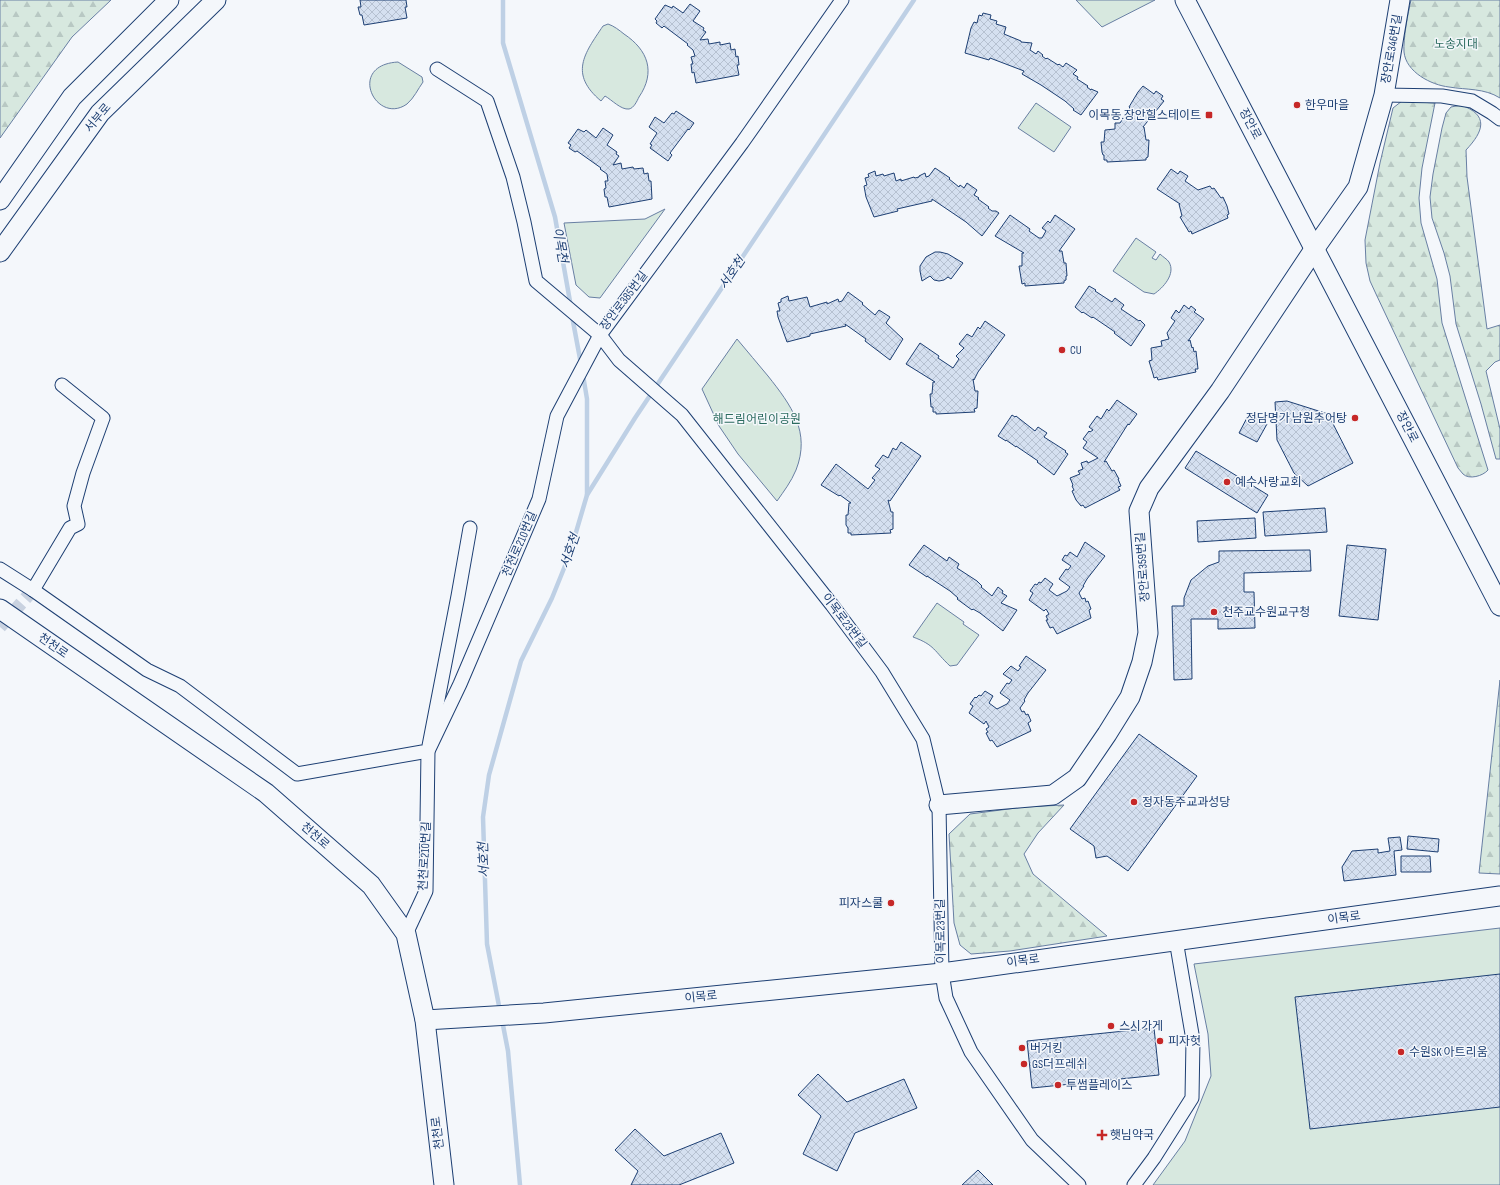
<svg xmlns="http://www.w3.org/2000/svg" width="1500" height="1185" viewBox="0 0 1500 1185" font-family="'Sofia Sans Condensed','Noto Sans KR',sans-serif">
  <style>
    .green { fill: #d7e8df; stroke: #687fa3 }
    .forest { fill: url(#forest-firs); stroke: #687fa3 }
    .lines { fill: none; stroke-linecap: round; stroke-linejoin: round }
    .stream { stroke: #bed0e5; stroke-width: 4.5 }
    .building { fill: url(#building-cross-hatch); stroke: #1d3f73 }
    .street-tunnel { stroke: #c9d2e0; stroke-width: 13; stroke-dasharray: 13 6; stroke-linecap: butt }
    .street-casing { stroke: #1d3f73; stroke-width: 15 }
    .secondary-casing { stroke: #1d3f73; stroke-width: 21 }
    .street { stroke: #f4f7fb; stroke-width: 13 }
    .secondary { stroke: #f4f7fb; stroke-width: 19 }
    .poi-dot { fill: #c62828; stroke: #f4f7fb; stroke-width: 1.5 }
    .labels { text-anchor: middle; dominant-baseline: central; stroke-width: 3; stroke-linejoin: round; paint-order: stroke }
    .park-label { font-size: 12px; fill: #2c6c60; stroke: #f4f7fb }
    .street-label { font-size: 12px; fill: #1d3f73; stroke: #f4f7fb }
    .poi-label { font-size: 12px; fill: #1d3f73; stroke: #f4f7fb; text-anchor: start }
    .water-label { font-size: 13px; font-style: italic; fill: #1d3f73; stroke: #f4f7fb }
  </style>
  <defs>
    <pattern id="forest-firs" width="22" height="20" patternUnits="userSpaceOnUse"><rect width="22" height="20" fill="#d7e8df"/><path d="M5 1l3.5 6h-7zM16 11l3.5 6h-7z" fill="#b8c8c3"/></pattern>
    <pattern id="building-cross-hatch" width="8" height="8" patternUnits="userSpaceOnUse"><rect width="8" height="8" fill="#d5e0f0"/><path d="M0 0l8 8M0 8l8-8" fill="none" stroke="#b6c1d1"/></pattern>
  </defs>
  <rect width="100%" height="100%" fill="#f4f7fb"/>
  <g class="green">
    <path d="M1076,0H1155L1102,27Z"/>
    <path d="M608,24C614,26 619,30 624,34C648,50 656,72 639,97C637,101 634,108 629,109C621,110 612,100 605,96L601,101C569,74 584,54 603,26Z"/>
    <path d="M398,62L422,77L423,82C418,89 414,98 407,104C376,126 346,65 398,62Z"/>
    <path d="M1036,103L1071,127L1054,152L1018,128Z"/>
    <path d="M665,209L600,298L589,297L576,285L564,223L645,219Z"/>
    <path d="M1136,238L1156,252L1152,258L1156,260L1160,254C1163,257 1167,259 1169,262C1176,274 1163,288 1154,294L1144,292L1113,271Z"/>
    <path d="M737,339C747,351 758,364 768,376C791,405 811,432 796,470C791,482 784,491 777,501L738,454L719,426L702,389Z"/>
    <path d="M937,603L964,622L963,624L979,635L957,665L950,666C934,651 935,645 913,637Z"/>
    <path d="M1500,928V1185H1153L1185,1141L1211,1076L1208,1034L1194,964Z"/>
  </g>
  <g class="forest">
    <path d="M0,0H111L72,37L0,138Z"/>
    <path d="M1411,0H1500V98C1484,88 1467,90 1449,87C1431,85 1406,72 1404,52C1403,39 1408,13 1411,0Z"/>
    <path d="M1402,101L1435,103L1422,168L1419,198L1421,223L1437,279L1442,323L1488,470C1483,476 1469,480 1463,474C1461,472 1460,470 1458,468L1376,294L1370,281L1366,263L1365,240L1380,163L1393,108Z"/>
    <path d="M1461,105C1489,115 1484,131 1466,150L1467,177L1487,329L1500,325V360L1495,362L1486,371L1500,429V459H1496L1481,404L1456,324L1450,276L1444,253L1432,218L1430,197L1433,174L1442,128L1446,113L1451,107Z"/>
    <path d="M1500,680V874L1479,873Z"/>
    <path d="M1064,805L1038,833L1024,854L1033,874L1107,936L1010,951L971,954L960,945L954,923L949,834L970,814L1024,807Z"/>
  </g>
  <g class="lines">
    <g class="stream">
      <path d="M503,0V43L555,217L571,307"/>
      <path d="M572,316L581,364"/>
      <path d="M583,375L587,399V495"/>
      <path d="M500,1011L487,944L483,817L489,775L521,661L552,598L569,556L587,495L635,418L914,0"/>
      <path d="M502,1020L508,1051L520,1185"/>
    </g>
  </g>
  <g class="building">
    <path d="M360,0H406L407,7H405L407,18L364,25L362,15H360L358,7H361Z"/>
    <path d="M690,4L700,11L693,21L704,28L703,30L706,32L700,40L708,39L709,44L720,42V45L730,43L731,50L735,49L736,57L738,56L739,65H737L739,75L696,83L694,72L692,73L691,64H693L691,57L695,56L693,50L687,45L688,44L664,26L662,28L656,23L657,21L655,19L665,5L672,8L673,6L683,13Z"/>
    <path d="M983,13L991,15L990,19L997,21L996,24L1006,27L1004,34L1021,41V42L1032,43L1030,50L1036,54L1038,51L1043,55L1042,56L1046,59L1047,58L1058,65L1059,64L1063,67L1066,63L1077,70L1073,74L1078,77L1077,79L1088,86L1087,87L1091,90V89L1098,92L1081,115L1073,110L1074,109L1065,101L1041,85L1022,74L1024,71L990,58L989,60L965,53L971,28L974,22L977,23L979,15L982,16Z"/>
    <path d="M1143,86L1154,94L1156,91L1163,96L1161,99L1164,101L1143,127H1144L1146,140H1149L1148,157L1146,158V160L1107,162V160H1104V155H1103L1102,152L1101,142H1104L1105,130L1115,129V123H1120L1130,108L1129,107L1138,92Z"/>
    <path d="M676,111L694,123L689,130L688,129L670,153L672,155L668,161L650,148L652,145L650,144L657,133L649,127L655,117L664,123L672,113L674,114Z"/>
    <path d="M603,128L613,135L607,145L617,152L616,154L619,156L613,165L621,163L622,169L633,167L634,169L643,168L644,174L648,173L649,181H651L652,199L609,207L607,197H605L604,189L606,188L605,181H608L607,174L600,169L601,168L577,151L575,152L569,148L571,145L568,143L578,129L584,132L586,130L596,138Z"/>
    <path d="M935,168L950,178L949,179L959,187L960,185L964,188L967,183L977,190L974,195L979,198L978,199L989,207L988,208L992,211H996L999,213L982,236L966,222L932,199V201L897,209L898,211L874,217L866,197L864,186L867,185L865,178L869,177L868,174L875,171L876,176L883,174L884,176L894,173L896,181L901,179V181L914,177L915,178L919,177V176L925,173L926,177L929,176Z"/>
    <path d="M1171,169L1178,174L1180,171L1188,176L1185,181L1198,190L1210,186L1212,189L1214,188L1221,198L1223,197L1227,206L1229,214L1227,215L1228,218L1192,234L1191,231L1189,232L1180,217L1182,216L1179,204H1180L1157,189Z"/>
    <path d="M1010,215L1030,229L1029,231L1039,238H1042L1046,231L1042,228L1048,221L1050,223L1055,215L1075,229L1059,251H1062L1064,263H1066L1067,276H1066V280L1064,281V283L1025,286V283L1022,284L1019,266H1022V253H1024L995,236Z"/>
    <path d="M935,252H940L948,254L963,263L951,279L948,277L944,280L939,281L934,280L930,276L922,281L920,271V266L926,257Z"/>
    <path d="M1089,286L1096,290L1095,291L1112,302L1115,298L1124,305L1121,309L1139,321L1140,320L1145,325L1131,346L1114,333L1115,332L1093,317L1092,318L1083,312L1082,313L1075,307Z"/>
    <path d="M848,292L863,303L862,304L875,315L879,310L890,317L886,323L903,339L890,360L865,341L866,339L845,324L846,326L810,334V336L787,342L778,317L777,311H780L778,303L781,302V299L788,296L789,301L807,297L810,307L827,302V304L838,299L839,302L842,301Z"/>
    <path d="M1184,305L1189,309L1191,306L1196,310L1194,312L1204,319L1188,341L1190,340L1192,348L1193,347L1194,352L1196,351L1198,369H1195L1196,372L1158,380L1157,377L1154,378L1153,374L1149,361L1152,360L1151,348L1162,346L1161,341L1169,339L1167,333L1175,321L1171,318L1176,310L1179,313Z"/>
    <path d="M985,321L1005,335L978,372L974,380L973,379L975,391H978L977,408L974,409L975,412L936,414V412H933V407H931L930,394H932L933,382H935L906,364L920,343L939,356L938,358L953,368L959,359L956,356L964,348L959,344L967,334L972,337L978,327L980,329Z"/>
    <path d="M1117,400L1137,414L1129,425L1128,424L1104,462L1106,461L1112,471L1114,470L1119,479H1118L1121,486L1118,487L1120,490L1085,508L1083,505L1081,506L1076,500L1072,491L1074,490L1072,486L1073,485L1070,478L1080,474L1078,471L1083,469L1081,463L1087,461L1088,463L1098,458L1083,448L1087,442L1083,439L1089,431L1090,432L1093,430L1089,427L1097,416L1101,419L1107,409L1109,411Z"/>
    <path d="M1287,401L1328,414L1353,463L1308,486L1294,473L1277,440L1275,402Z"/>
    <path d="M1249,414L1267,424L1257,442L1239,433Z"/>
    <path d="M1012,415L1015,417L1016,416L1035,431L1038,427L1047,433L1044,437L1066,451L1065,452L1068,454L1054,475L1037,462L1038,461L1016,446V447L1006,440V441L998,436Z"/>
    <path d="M901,442L921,456L890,501L888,500L891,512H893V529L890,530L891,533L851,535V533H848V528L846,525V515H848L849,503H851L840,495L839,496L821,485L836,464L868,489L875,480L872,478L880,469L875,466L883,455L888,458L893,448L896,450Z"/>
    <path d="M1196,451L1268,495L1257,513L1185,468Z"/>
    <path d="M1325,508L1327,532L1265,536L1263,512Z"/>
    <path d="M1255,518L1256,538L1198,542L1197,521Z"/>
    <path d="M1085,542L1105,556L1087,579L1083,586H1084L1079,593L1082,599L1085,598L1086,602L1088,601L1091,609L1089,610L1091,618L1057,634L1053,627L1050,628L1046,620H1048L1046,616L1049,614L1046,609L1044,611L1029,600L1033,593L1030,591L1035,584L1037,585L1039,582L1041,583L1045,578L1053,584L1049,590L1057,596L1067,591L1070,587L1059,579L1066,569L1068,570L1071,566L1062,560L1065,555L1067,556L1070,552L1077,557Z"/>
    <path d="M924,545L947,561L949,557L959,564L957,568L977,581L982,586L981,587L992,596L998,587L1003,591L1002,593L1007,596L1001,603L1017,610L1003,631L980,613L973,609L972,610L957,599L958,598L950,591L927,576V577L909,565Z"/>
    <path d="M1347,545L1386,549L1378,620L1339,616Z"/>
    <path d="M1310,550L1311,571L1244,573V592H1254L1255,628L1218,629V619H1191L1192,679L1174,680L1172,606H1184V598L1191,580L1208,566L1219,562V551Z"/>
    <path d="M1026,656L1046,670L1028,693L1024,700L1025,701L1020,708L1022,712L1024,711L1026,715L1028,714L1031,721L1028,723L1031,731L997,747L992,740L990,741L986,733L988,732L986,729L989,727L986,721L984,724L969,713L973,706L970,704L975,697L976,698L979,695L981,696L985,691L993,696L989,703L997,709L1007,704L1010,700L1000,693L1007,683L1009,684L1012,680L1003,674L1011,666L1018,671L1021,667L1019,666Z"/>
    <path d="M1139,734L1197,776L1128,871L1107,856L1096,858L1094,846L1070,829Z"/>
    <path d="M1408,836L1439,839L1438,852L1407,849Z"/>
    <path d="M1400,837L1402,850L1394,851L1396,875L1344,881L1342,867L1352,851L1378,849V853L1390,851L1388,838Z"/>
    <path d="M1401,856H1430L1431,872H1401Z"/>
    <path d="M1500,974V1107L1310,1129L1295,997Z"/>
    <path d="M1154,1028L1159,1075L1032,1088L1027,1041Z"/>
    <path d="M818,1074L847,1102L904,1079L917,1108L855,1133L837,1171L803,1154L821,1116L798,1095Z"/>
    <path d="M635,1129L664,1156L721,1133L734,1163L679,1185H631L638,1171L615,1150Z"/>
    <path d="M978,1170L993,1185H962Z"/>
  </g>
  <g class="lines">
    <path class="street-tunnel" d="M0,627L33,590"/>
    <defs>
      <g id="street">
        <path d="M437,69L487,101L513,177L524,222L536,281L600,335L619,360L682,415L832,605L882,672L923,739L939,805L942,973L946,998L971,1052L1032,1140L1079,1185"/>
        <path d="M1384,95L1442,96L1472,101L1492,113L1500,119"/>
        <path d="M0,569L33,590L147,670L180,686L297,774L428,751L458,596L470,528"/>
        <path d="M33,590L70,528L78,524L74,506L83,473L103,418L62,385"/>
        <path d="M406,934L426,891L428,751L460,684L539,499L557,416L600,335L742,143L842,0"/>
        <path d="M1134,1185L1154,1158L1192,1098L1193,1040L1176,940"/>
      </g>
      <g id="secondary">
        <path d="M1185,0L1500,606"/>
        <path d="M0,200L72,97L169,0"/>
        <path d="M0,252L100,113L216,0"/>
        <path d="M0,609L266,793L371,885L406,934L425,1020L444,1185"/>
        <path d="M939,805L1053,795L1077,778L1107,734L1130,697L1142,662L1148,633L1139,511L1149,488L1220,391L1315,248L1358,187L1384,95L1400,0"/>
        <path d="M425,1020L544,1013L942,973L1500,896"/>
      </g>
    </defs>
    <use href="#street" class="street-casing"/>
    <use href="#secondary" class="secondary-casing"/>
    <use href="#street" class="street"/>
    <use href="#secondary" class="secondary"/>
  </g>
  <g class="poi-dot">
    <circle cx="1297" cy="105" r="4"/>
    <rect x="1205" y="111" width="8" height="8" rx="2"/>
    <circle cx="1062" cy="350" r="4"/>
    <circle cx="1355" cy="418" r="4"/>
    <circle cx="1227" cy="482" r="4"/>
    <circle cx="1214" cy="612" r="4"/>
    <circle cx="1134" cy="802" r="4"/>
    <circle cx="891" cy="903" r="4"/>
    <circle cx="1111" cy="1026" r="4"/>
    <circle cx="1160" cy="1041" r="4"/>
    <circle cx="1022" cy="1048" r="4"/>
    <circle cx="1401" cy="1052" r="4"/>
    <circle cx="1024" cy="1064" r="4"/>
    <circle cx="1058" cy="1085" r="4"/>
    <path d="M1100 1129h4v4h4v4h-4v4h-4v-4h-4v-4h4z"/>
  </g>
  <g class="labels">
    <g class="park-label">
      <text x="1456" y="44">노송지대</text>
      <text x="757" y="419">해드림어린이공원</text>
    </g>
    <g class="street-label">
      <text transform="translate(1392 49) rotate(-80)">장안로346번길</text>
      <text transform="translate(98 118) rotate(-50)">서부로</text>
      <text transform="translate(1250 124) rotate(62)">장안로</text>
      <text transform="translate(624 301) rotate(-53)">장안로385번길</text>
      <text transform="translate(1407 427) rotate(63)">장안로</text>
      <text transform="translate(520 544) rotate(-67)">천천로210번길</text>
      <text transform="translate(1143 567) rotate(-94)">장안로359번길</text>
      <text transform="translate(844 621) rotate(53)">이목로23번길</text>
      <text transform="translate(53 646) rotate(35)">천천로</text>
      <text transform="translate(315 836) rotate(41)">천천로</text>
      <text transform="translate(425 856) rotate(-87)">천천로210번길</text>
      <text transform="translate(1344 918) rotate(-8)">이목로</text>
      <text transform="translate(941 931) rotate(-91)">이목로23번길</text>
      <text transform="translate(1023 961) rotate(-8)">이목로</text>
      <text transform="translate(701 997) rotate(-6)">이목로</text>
      <text transform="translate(438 1133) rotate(-97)">천천로</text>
    </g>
    <g class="poi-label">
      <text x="1305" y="105">한우마을</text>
      <text x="1201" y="115" text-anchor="end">이목동.장안힐스테이트</text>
      <text x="1070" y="350">CU</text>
      <text x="1347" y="418" text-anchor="end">정담명가 남원추어탕</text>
      <text x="1235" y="482">예수사랑교회</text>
      <text x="1222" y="612">천주교수원교구청</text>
      <text x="1142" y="802">정자동주교과성당</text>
      <text x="883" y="903" text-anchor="end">피자스쿨</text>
      <text x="1119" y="1026">스시가게</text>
      <text x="1168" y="1041">피자헛</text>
      <text x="1030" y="1048">버거킹</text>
      <text x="1409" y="1052">수원SK 아트리움</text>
      <text x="1032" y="1064">GS더프레쉬</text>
      <text x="1066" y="1085">투썸플레이스</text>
      <text x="1110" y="1135">햇님약국</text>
    </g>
    <g class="water-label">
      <text transform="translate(560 245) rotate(80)">이목천</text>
      <text transform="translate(732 273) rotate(-56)">서호천</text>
      <text transform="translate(570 551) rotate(-71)">서호천</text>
      <text transform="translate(484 860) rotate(-92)">서호천</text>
    </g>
  </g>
</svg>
